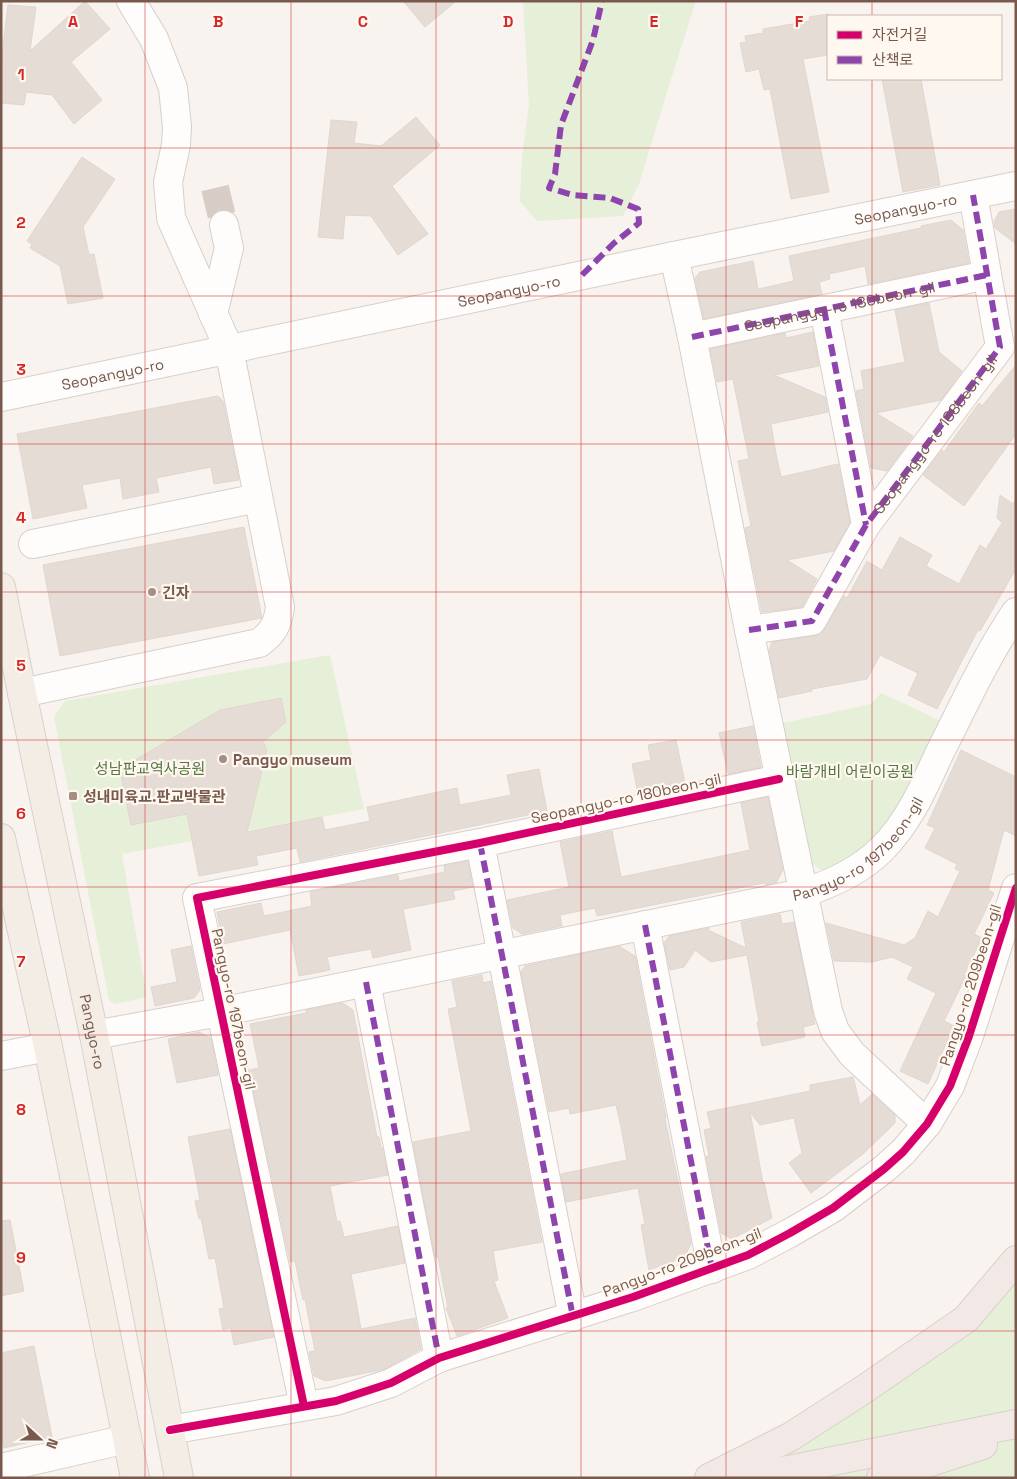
<svg xmlns="http://www.w3.org/2000/svg" width="1017" height="1479" viewBox="0 0 1017 1479" font-family="'Space Grotesk','Noto Sans KR',sans-serif">
  <style>
    .green { fill: #e6efd8 }
    .building { fill: #e5dcd5; stroke: #e1d6cf }
    .lines { fill: none; stroke-linecap: round; stroke-linejoin: round }
    .minor-tunnel { stroke: #d8ccc6; stroke-width: 28; stroke-dasharray: 28 14; stroke-linecap: butt }
    .minor-casing { stroke: #d7cfca; stroke-width: 30 }
    .major-casing { stroke: #dad0cb; stroke-width: 30 }
    .highway-casing { stroke: #dad0cb; stroke-width: 30 }
    .minor { stroke: #fefdfc; stroke-width: 28 }
    .major { stroke: #f3ede6; stroke-width: 28 }
    .highway { stroke: #f2e9e6; stroke-width: 28 }
    .quiet { stroke: #8e44ad; stroke-width: 6; stroke-dasharray: 12 6; stroke-linecap: butt }
    .cycleway-casing { stroke: #fff8f0; stroke-width: 11 }
    .cycleway { stroke: #d6006c; stroke-width: 8 }
    .grid { fill: none; stroke: #d62828; stroke-width: 1; stroke-opacity: 0.55 }
    .poi-dot { fill: #a58f85; stroke: #fff8f0; stroke-width: 2 }
    .labels { text-anchor: middle; dominant-baseline: central; stroke-width: 4.5; stroke-linejoin: round; paint-order: stroke }
    .street-label { font-size: 15px; fill: #78594c; stroke: #fff8f0 }
    .poi-label { font-size: 15px; font-weight: bold; fill: #78594c; stroke: #fff8f0; text-anchor: start }
    .park-label { font-size: 15px; fill: #537841; stroke: #fff8f0 }
    .grid-label { font-size: 16px; text-anchor: middle; font-weight: bold; fill: #d62828; stroke: #fff8f0; stroke-width: 4.5; stroke-linejoin: round; paint-order: stroke }
  </style>
  <rect width="100%" height="100%" fill="#f8f3ee"/>
  <g class="green">
    <path d="M523,1H696L671,79L639,184L623,216L537,221L520,201L522,157L529,105Z"/>
    <path d="M330,655L364,809L122,854L147,997L115,1004L109,1000L54,717L65,701Z"/>
    <path d="M881,693L939,720C920,765 905,812 867,846C855,856 839,864 825,872L808,861L779,724L871,704Z"/>
    <path d="M1016,1260V1478H709L966,1319Z"/>
  </g>
  <g class="building">
    <path d="M85,1L110,29L71,62L102,100L74,124L52,95L26,92L24,105L1,103V62L8,5L36,7L30,51Z"/>
    <path d="M403,1H456L425,27Z"/>
    <path d="M828,14V55L803,59L829,192L791,199L770,89L764,90L759,69L746,72L740,43L746,42L745,36L763,33V29L810,21L809,17Z"/>
    <path d="M882,79H921L940,185L903,192Z"/>
    <path d="M416,117L440,145L392,186L428,234L398,255L371,216L345,215L343,239L318,237L331,120L357,122L354,143L381,146Z"/>
    <path d="M82,157L115,179L83,227L89,255L94,254L103,298L68,304L60,266L30,248L32,244L27,241Z"/>
    <path d="M1016,209V244L995,228L994,222L999,212Z"/>
    <path d="M951,220L963,230L969,263L868,284L865,266L829,274L830,279L819,282L822,294L704,319L695,278L700,272L753,261L758,289L794,281L789,256L921,228V226Z"/>
    <path d="M929,303L939,352L962,371L941,400L876,413L913,436L887,471L871,468L856,391L864,389L861,371L905,362L895,310Z"/>
    <path d="M813,332L819,366L774,375L825,397L828,412L771,424L776,454L781,477L838,464L850,522L834,551L787,560L817,579L802,607L762,612L745,528L751,526L738,461L749,459L733,379L717,382L710,349L785,333L786,338Z"/>
    <path d="M1016,365V434L964,506L923,475L942,450L944,452L979,403L982,406Z"/>
    <path d="M218,396L223,401L239,480L214,484L211,467L156,478L159,492L123,499L120,478L82,485L87,508L33,519L17,434Z"/>
    <path d="M1000,495L1013,504L1016,499V569L980,631L978,630L937,709L908,695L918,673L880,655L867,679L812,689V691L779,698L769,650L772,642L814,636L821,634L844,596L847,598L867,561L882,570L900,537L932,555L926,566L959,584L980,545L986,549L1002,523L997,518Z"/>
    <path d="M244,527L262,618L60,656L43,565Z"/>
    <path d="M281,698L286,722L263,742L267,750L247,832L322,817L325,830L370,821L367,807L457,788L460,805L511,795L507,775L539,769L547,811L300,862L297,848L256,856L258,865L199,876L187,814L131,825L120,769L220,710Z"/>
    <path d="M753,726L761,767L728,774L719,733Z"/>
    <path d="M676,740L685,783L638,793L632,764L651,760L648,745Z"/>
    <path d="M961,750L1016,777V836L1004,830L988,890L994,893L974,934L982,938L964,975L966,976L944,1021L954,1026L928,1084L900,1071L936,993L907,979L913,967L892,957L872,962L834,961L826,923L904,945L915,938L928,911L938,917L960,871L955,869L957,864L925,848L935,828L927,825Z"/>
    <path d="M768,797L783,870L776,883L766,885L764,883L597,916L595,908L560,915L562,926L522,934L513,928L507,900L569,887L560,842L612,831L621,877L689,863L750,850L741,803Z"/>
    <path d="M468,861L473,887L453,891L455,899L403,909L411,950L373,958L371,949L327,957L330,970L299,976L290,930L223,944L217,912L261,903L264,916L312,906L310,892L398,875L399,881L445,872L444,866Z"/>
    <path d="M780,914L782,924L794,922L815,1024L803,1027L805,1037L762,1046L757,1022H759L747,955L711,962L695,950L684,967L670,970L664,943L669,936L709,928L708,930L746,948L741,922Z"/>
    <path d="M191,946L200,990L194,998L155,1006L151,987L177,982L171,950Z"/>
    <path d="M619,946L635,956L666,1118L665,1119L691,1243L685,1257L649,1270L641,1225L645,1224L638,1188L566,1202L561,1174L627,1160L621,1127L616,1105L570,1114L569,1108L549,1112L521,972L525,966Z"/>
    <path d="M482,975L483,983L491,981L542,1242L493,1251L498,1280L494,1281L508,1318L457,1336L446,1308H448L438,1257H435L413,1142L471,1131L448,1009L457,1007L452,981Z"/>
    <path d="M343,1003L353,1010L377,1137H379L381,1148H382L388,1175L330,1186L337,1222L340,1221L344,1237L398,1226L405,1263L351,1274L354,1290L361,1329L415,1318L421,1349L385,1369L326,1381L314,1376L309,1352L315,1351L305,1299L303,1300L295,1261L290,1262L249,1070L259,1068L250,1024L306,1013V1010Z"/>
    <path d="M199,1032L211,1038L218,1075L177,1083L168,1039Z"/>
    <path d="M853,1077L860,1105L872,1094L895,1115V1123L863,1154L811,1193L789,1163L802,1153L794,1118L760,1125L750,1112L763,1183L764,1182L772,1218L732,1239L721,1233L706,1156H709L704,1130L711,1128L707,1112L810,1091V1085Z"/>
    <path d="M230,1129L274,1337L234,1345L231,1328L223,1330L219,1309L224,1308L215,1258L209,1259L201,1218L199,1219L195,1201L200,1200L188,1137Z"/>
    <path d="M10,1220L24,1291L1,1296V1221Z"/>
    <path d="M34,1346L52,1437L4,1448L1,1437V1353Z"/>
  </g>
  <g class="lines">
    <path class="minor-tunnel" d="M215,188L224,225"/>
    <defs>
      <g id="minor">
        <path d="M674,256L692,337L749,630L828,1011L835,1031L852,1054L927,1124"/>
        <path d="M824,309L866,525"/>
        <path d="M213,314L229,248L224,225"/>
        <path d="M692,337L987,275"/>
        <path id="s1" d="M1,397L674,256L1016,186"/>
        <path d="M33,544L258,498"/>
        <path d="M749,630L812,621L866,525L1000,347L973,195"/>
        <path d="M22,693L259,643C273,633 278,624 280,607L229,349L171,218L168,182L176,145L177,127L173,88L154,39L131,1"/>
        <path d="M480,843L573,1317"/>
        <path d="M645,925L712,1269"/>
        <path d="M366,982L439,1358"/>
        <path id="s2" d="M94,1035L220,1012L803,893C831,884 861,870 882,849C909,822 924,787 940,752C964,705 986,656 1016,612"/>
        <path d="M1,1056L48,1047"/>
        <path d="M304,1406L197,898L480,843L779,779"/>
        <path d="M170,1430L336,1401L391,1383L439,1358L633,1297L748,1255L790,1233L833,1208L884,1169L903,1152L927,1124L950,1086L969,1036L1016,888"/>
        <path d="M1,1468L127,1439"/>
      </g>
      <g id="major">
        <path id="s3" d="M1,587L22,693L94,1035L179,1478"/>
        <path d="M1,838L48,1047L135,1478"/>
      </g>
      <g id="highway">
        <path d="M709,1478L790,1437L863,1390L966,1319L1016,1260"/>
        <path d="M749,1478L1016,1424"/>
        <path d="M881,1478L983,1445"/>
      </g>
    </defs>
    <use href="#minor" class="minor-casing"/>
    <use href="#major" class="major-casing"/>
    <use href="#highway" class="highway-casing"/>
    <use href="#minor" class="minor"/>
    <use href="#major" class="major"/>
    <use href="#highway" class="highway"/>
    <g class="quiet">
      <path d="M582,275L614,243L639,223L638,209L610,198L573,195L549,188L555,174L561,125L593,40L602,1"/>
      <path d="M824,309L866,525"/>
      <path id="s4" d="M692,337L987,275"/>
      <path id="s5" d="M749,630L812,621L866,525L1000,347L973,195"/>
      <path d="M480,843L573,1317"/>
      <path d="M645,925L712,1269"/>
      <path d="M366,982L439,1358"/>
    </g>
    <defs>
      <g id="cycleway">
        <path d="M304,1406L197,898L480,843L779,779"/>
        <path d="M170,1430L336,1401L391,1383L439,1358L633,1297L748,1255L790,1233L833,1208L884,1169L903,1152L927,1124L950,1086L969,1036L1016,888"/>
      </g>
    </defs>
    <use href="#cycleway" class="cycleway-casing"/>
    <use href="#cycleway" class="cycleway"/>
  </g>
  <path class="grid" d="M145,1V1478M291,1V1478M436,1V1478M581,1V1478M726,1V1478M872,1V16M872,79V1478M1,148H1016M1,296H1016M1,444H1016M1,592H1016M1,740H1016M1,887H1016M1,1035H1016M1,1183H1016M1,1331H1016"/>
  <g class="poi-dot">
    <circle cx="152" cy="592" r="5"/>
    <circle cx="223" cy="759" r="5"/>
    <rect x="68" y="791" width="10" height="10" rx="2.5"/>
  </g>
  <g class="labels">
    <g class="street-label">
      <text stroke="none"><textPath href="#s1" startOffset="924">Seopangyo-ro</textPath></text>
      <text stroke="none"><textPath href="#s1" startOffset="519">Seopangyo-ro</textPath></text>
      <text stroke="none"><textPath href="#s4" startOffset="151">Seopangyo-ro 180beon-gil</textPath></text>
      <text stroke="none"><textPath href="#s1" startOffset="114">Seopangyo-ro</textPath></text>
      <text stroke="none"><textPath href="#s5" startOffset="288">Seopangyo-ro 188beon-gil</textPath></text>
      <text transform="translate(626 798) rotate(-12)">Seopangyo-ro 180beon-gil</text>
      <text stroke="none"><textPath href="#s2" startOffset="795">Pangyo-ro 197beon-gil</textPath></text>
      <text transform="translate(970 985) rotate(-72)">Pangyo-ro 209beon-gil</text>
      <text transform="translate(234 1009) rotate(78)">Pangyo-ro 197beon-gil</text>
      <text stroke="none"><textPath href="#s3" startOffset="454">Pangyo-ro</textPath></text>
      <text transform="translate(682 1262) rotate(-21)">Pangyo-ro 209beon-gil</text>
    </g>
    <g class="poi-label">
      <text x="162" y="592">긴자</text>
      <text x="233" y="759">Pangyo museum</text>
      <text x="83" y="796">성내미육교.판교박물관</text>
    </g>
    <g class="park-label">
      <text x="150" y="768">성남판교역사공원</text>
      <text x="850" y="771">바람개비 어린이공원</text>
    </g>
  </g>
  <g class="grid-label">
    <text x="73" y="27">A</text>
    <text x="218" y="27">B</text>
    <text x="363" y="27">C</text>
    <text x="508" y="27">D</text>
    <text x="654" y="27">E</text>
    <text x="799" y="27">F</text>
    <text x="21" y="80">1</text>
    <text x="21" y="228">2</text>
    <text x="21" y="375">3</text>
    <text x="21" y="523">4</text>
    <text x="21" y="671">5</text>
    <text x="21" y="819">6</text>
    <text x="21" y="967">7</text>
    <text x="21" y="1115">8</text>
    <text x="21" y="1263">9</text>
  </g>
  <rect width="1017" height="1479" fill="none" stroke="#78594c" stroke-width="5"/>
  <rect x="827" y="15" width="175" height="65" fill="#fff8f0" stroke="#c9b8ae"/>
  <rect x="837" y="31" width="25" height="8" fill="#d6006c" stroke="#c9b8ae"/>
  <text x="872" y="40" font-size="15" fill="#78594c">자전거길</text>
  <rect x="837" y="56" width="25" height="8" fill="#8e44ad" stroke="#c9b8ae"/>
  <text x="872" y="65" font-size="15" fill="#78594c">산책로</text>
  <g transform="translate(40 1439) rotate(111)" stroke="#fff8f0" stroke-width="4" paint-order="stroke">
  <path d="M0-4L9 19L0 12L-9 19Z" fill="#78594c"/>
  <text y="-8" font-size="14" font-weight="bold" text-anchor="middle" fill="#78594c">N</text>
  </g>
</svg>
